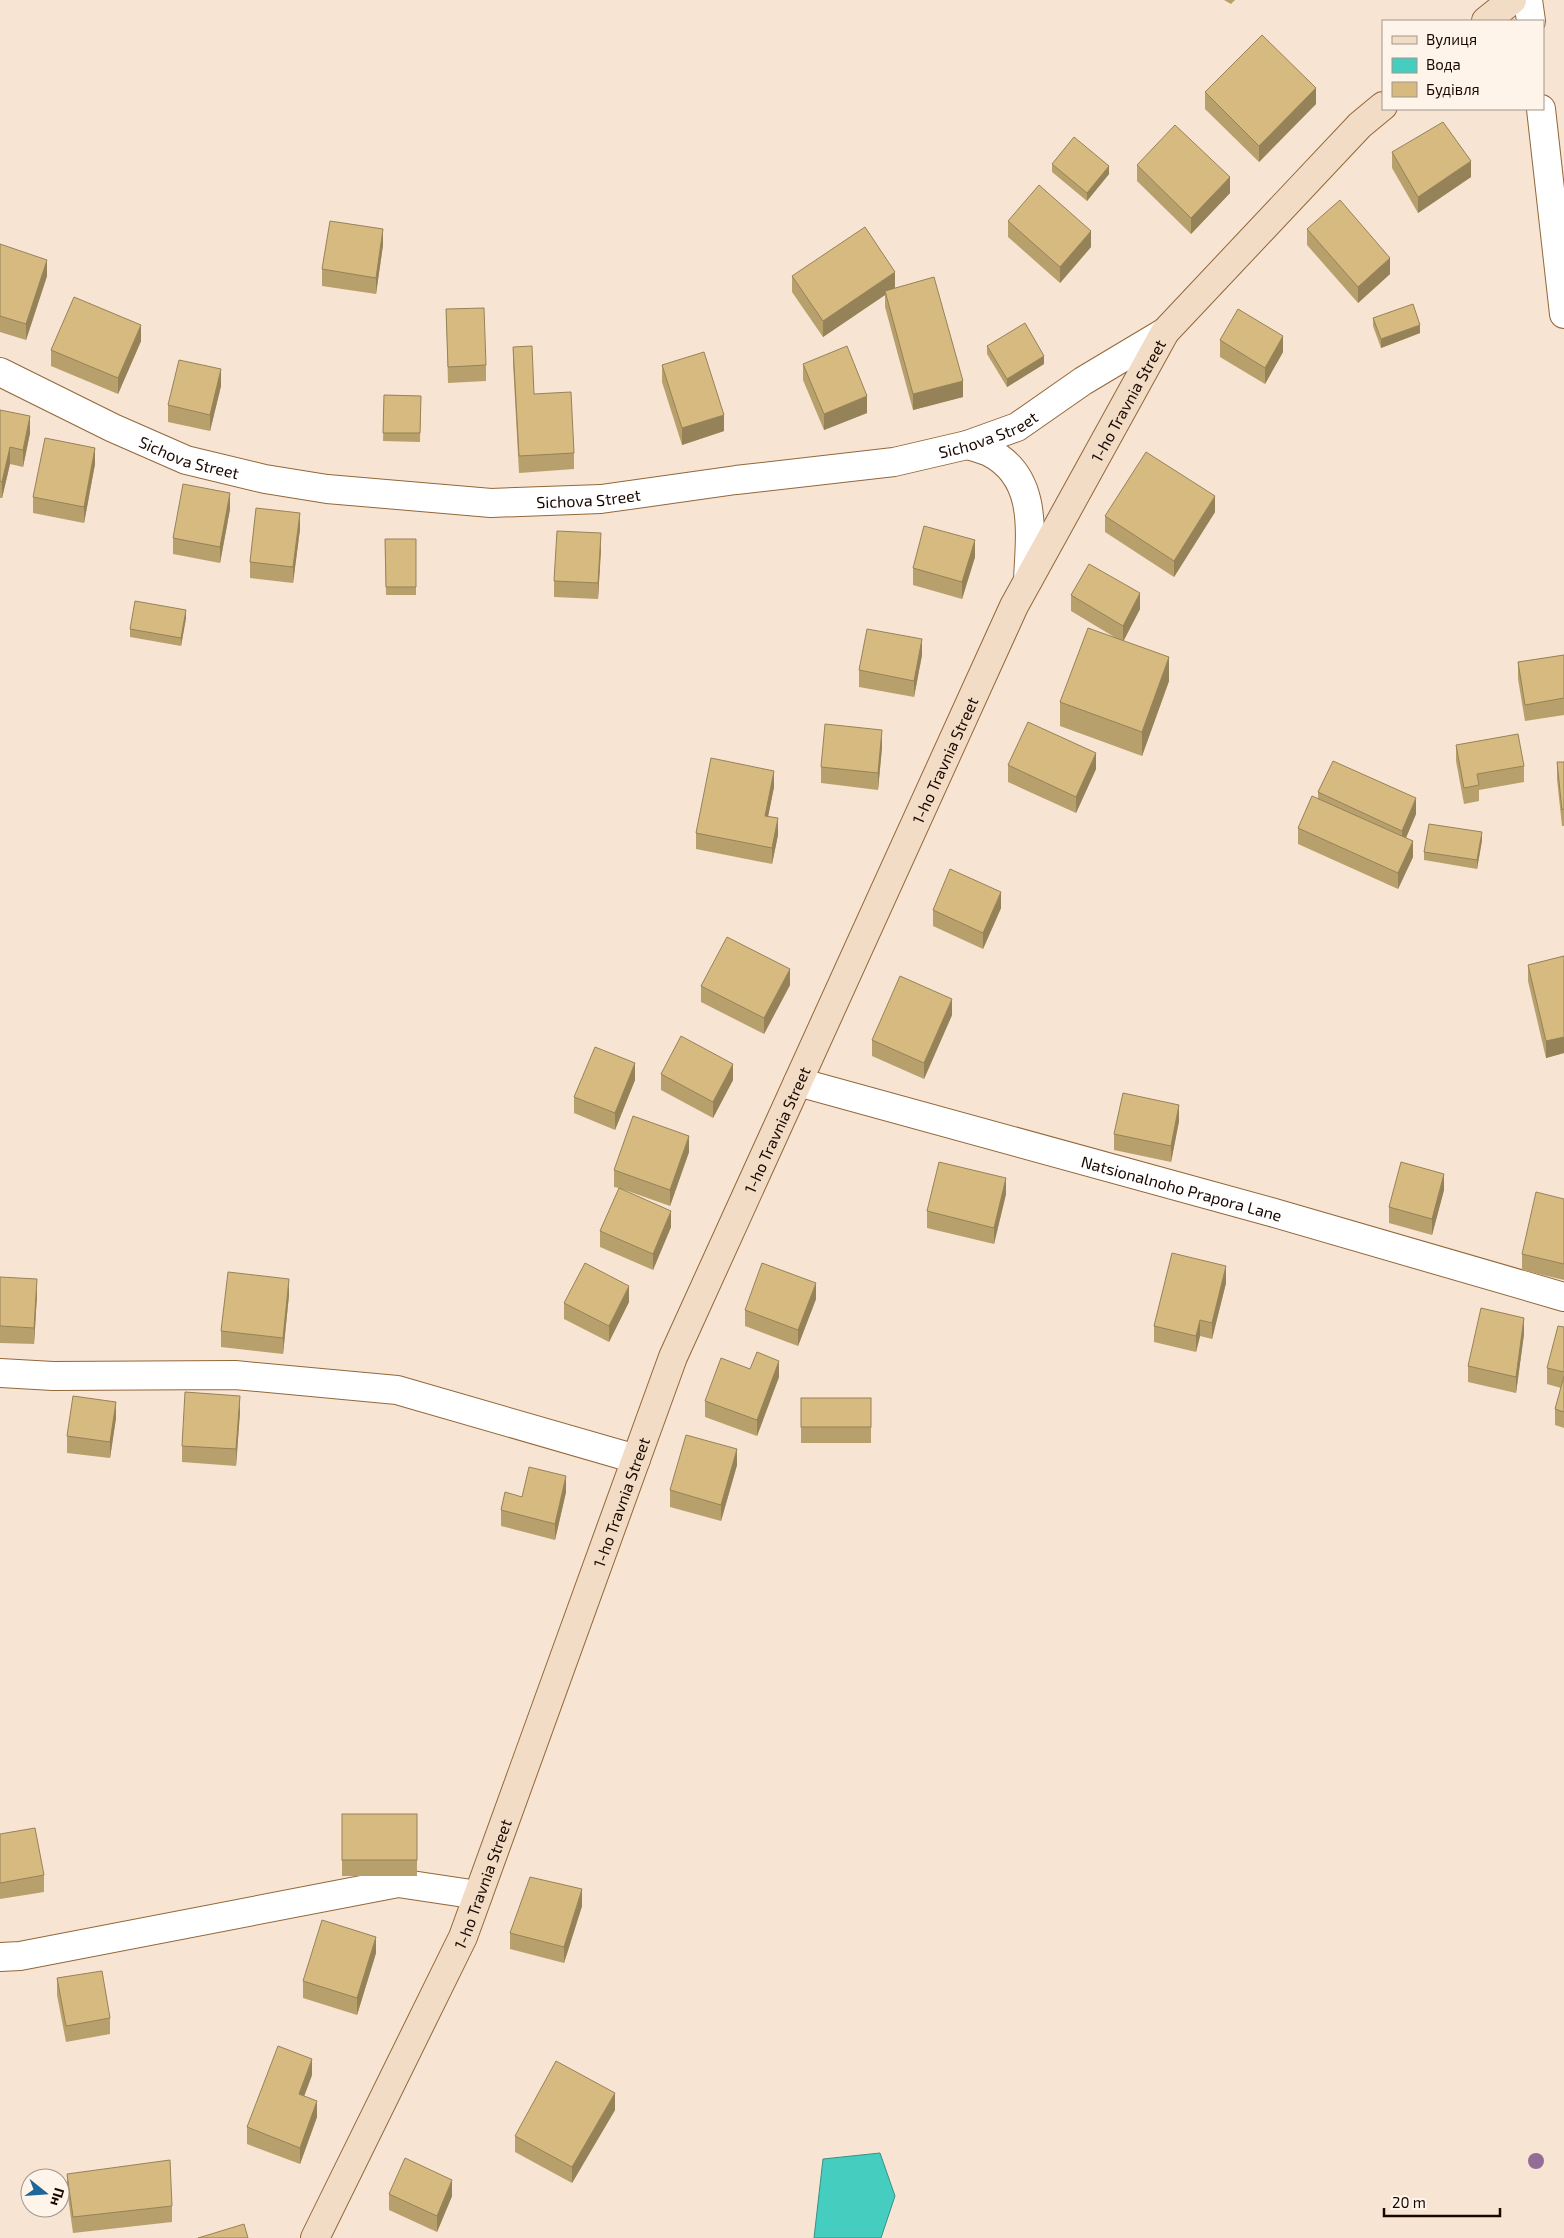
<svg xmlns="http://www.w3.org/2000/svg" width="1564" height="2238" viewBox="0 0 1564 2238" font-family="'Exo 2',sans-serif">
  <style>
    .water { fill: #45cdbf; stroke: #389286 }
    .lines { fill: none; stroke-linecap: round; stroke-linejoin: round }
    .street-casing { stroke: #92673a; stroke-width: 30 }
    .secondary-casing { stroke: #92673a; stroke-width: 30 }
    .street { stroke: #fff; stroke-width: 28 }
    .secondary { stroke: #f2dcc5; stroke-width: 28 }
    .tree { fill: #936d96 }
    .wall { fill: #b8a06d }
    .shaded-wall { fill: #968259 }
    .building { fill: #d6ba7f; stroke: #968259 }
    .labels { text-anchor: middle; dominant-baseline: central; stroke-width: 4; stroke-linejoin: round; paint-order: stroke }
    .street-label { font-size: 16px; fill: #190800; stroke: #fef4ea }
  </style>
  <rect width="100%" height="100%" fill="#f8e4d2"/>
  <path class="water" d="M880,2153L895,2196L881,2238H814L823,2159Z"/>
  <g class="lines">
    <defs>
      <g id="street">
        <path d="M1528,0L1531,21"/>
        <path d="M1541,109L1564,314"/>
        <path id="s1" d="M0,372L113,428L186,460L265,479L327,489L491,503L601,499L736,480L894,462L967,445L1017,427L1083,381L1165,332"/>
        <path d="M967,445C974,447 982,449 989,452C1039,477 1030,534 1028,580"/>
        <path id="s2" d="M798,1082L1271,1212L1564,1297"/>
        <path d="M0,1373L53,1376L235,1375L397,1390L636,1459"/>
        <path d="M0,1957L20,1956L398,1883L478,1895"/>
      </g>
      <g id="secondary">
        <path d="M1486,21L1512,0"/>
        <path id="s3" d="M315,2238L463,1937L673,1357L1014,606L1165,332L1360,125L1383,106"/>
      </g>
    </defs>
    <use href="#street" class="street-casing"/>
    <use href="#secondary" class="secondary-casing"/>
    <use href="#street" class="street"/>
    <use href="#secondary" class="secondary"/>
  </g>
  <circle class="tree" cx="1536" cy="2161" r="8"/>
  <g class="wall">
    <path d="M1224,0H1235L1231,4Z"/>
    <path d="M1205,92L1316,104L1259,162L1205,109Z"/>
    <path d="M1392,152L1471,177L1418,213L1392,168Z"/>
    <path d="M1052,164L1109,174L1087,201L1052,172Z"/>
    <path d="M1137,165L1230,193L1191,234L1137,181Z"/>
    <path d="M1008,221L1091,247L1060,283L1008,237Z"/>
    <path d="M1307,229L1390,274L1358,303L1307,245Z"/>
    <path d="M0,244L47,276L26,340L0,332Z"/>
    <path d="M383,245L376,294L322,286V269Z"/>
    <path d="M792,276L895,288L894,289L963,397L913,410L885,307V295L823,337L792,292Z"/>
    <path d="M446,309L486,365V381L448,383Z"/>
    <path d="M1373,318L1420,333L1381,348L1373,326Z"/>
    <path d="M1220,340L1283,352L1265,384L1220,357Z"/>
    <path d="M141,341L118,394L51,366V350Z"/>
    <path d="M987,346L1044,364L1007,387L987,354Z"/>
    <path d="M513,347L534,394L574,453V469L519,473L513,363Z"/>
    <path d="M803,364L867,413L824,430L803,380Z"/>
    <path d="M662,365L724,431L682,445L662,382Z"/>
    <path d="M221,386L210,431L168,422V405Z"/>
    <path d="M384,395L421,396L420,442L383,441Z"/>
    <path d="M0,410L30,433L23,467L10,464L2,498H0Z"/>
    <path d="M95,464L84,523L33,513V497Z"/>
    <path d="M230,509L220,563L173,554V538Z"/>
    <path d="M1215,512L1174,577L1105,532V516Z"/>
    <path d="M300,529L293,583L250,578V562Z"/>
    <path d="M385,539H416V595H386Z"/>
    <path d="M601,549L598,599L554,597V581Z"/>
    <path d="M975,557L962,599L913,585V568Z"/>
    <path d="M1071,595L1140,609L1123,641L1169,681L1142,756L1060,726V702L1116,638L1071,611Z"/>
    <path d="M186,618L181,646L130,637V629Z"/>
    <path d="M922,655L914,697L859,687V670Z"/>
    <path d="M1564,655V715L1525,721L1518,679V662Z"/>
    <path d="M1456,745L1524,766V782L1479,790V801L1464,804L1456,761Z"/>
    <path d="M882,747L878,790L821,783V767Z"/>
    <path d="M1557,762H1564V826H1562L1557,779Z"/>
    <path d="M1008,765L1096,769L1076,813L1008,782Z"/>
    <path d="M774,787L768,816L778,835L772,864L696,849V833Z"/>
    <path d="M1318,792L1416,814L1406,838L1413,857L1398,889L1298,844V828L1318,798Z"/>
    <path d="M1482,840L1477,869L1424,860V852Z"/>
    <path d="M1001,908L983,949L933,926V910Z"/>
    <path d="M1564,956V1053L1546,1058L1528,981V965Z"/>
    <path d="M790,985L764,1034L701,1002V986Z"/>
    <path d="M952,1015L924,1079L872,1056V1040Z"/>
    <path d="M661,1074L733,1080L713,1118L661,1090Z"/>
    <path d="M635,1080L615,1130L574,1113V1097Z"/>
    <path d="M1179,1121L1171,1162L1114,1150V1134Z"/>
    <path d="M689,1152L670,1206L622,1189L671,1227L653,1270L600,1247V1231L619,1188L614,1187V1170Z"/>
    <path d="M1444,1190L1432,1235L1389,1223V1207Z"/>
    <path d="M1006,1194L994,1244L927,1228V1211Z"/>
    <path d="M1564,1199V1280L1522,1270V1254Z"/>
    <path d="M0,1277L37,1295L34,1344L0,1343Z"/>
    <path d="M1226,1283L1212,1339L1200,1336L1196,1352L1154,1342V1326Z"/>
    <path d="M289,1295L283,1354L221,1347V1331Z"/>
    <path d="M816,1299L798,1346L745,1326V1310Z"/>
    <path d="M629,1302L609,1342L564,1319V1303Z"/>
    <path d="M1564,1327V1428L1555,1425V1409L1561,1388L1547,1384V1368Z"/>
    <path d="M1524,1334L1516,1393L1468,1382V1366Z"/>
    <path d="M750,1369L779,1377L757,1436L705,1417V1401Z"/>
    <rect x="801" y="1398" width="70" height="45"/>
    <path d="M240,1412L236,1466L182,1462V1446Z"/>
    <path d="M116,1418L110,1458L67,1453V1436Z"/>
    <path d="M737,1465L721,1521L670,1507V1490Z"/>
    <path d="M566,1492L555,1540L501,1526V1510L522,1497Z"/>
    <rect x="342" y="1814" width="75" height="62"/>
    <path d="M0,1834L44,1875V1892L0,1899Z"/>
    <path d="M582,1906L564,1963L510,1949V1933Z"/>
    <path d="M376,1953L357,2015L303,1998V1981Z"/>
    <path d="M57,1978L110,2018V2034L66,2042L57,1995Z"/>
    <path d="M312,2075L304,2096L317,2117L300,2164L247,2144V2127Z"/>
    <path d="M615,2110L572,2183L515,2152V2136Z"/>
    <path d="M67,2174L172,2206V2222L73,2233L67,2190Z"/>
    <path d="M389,2194L452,2196L437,2232L389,2210Z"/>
  </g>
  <g class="shaded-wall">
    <path d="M1316,88V104L1259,162V146Z"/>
    <path d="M1471,161V177L1418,213V197Z"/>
    <path d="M1109,166V174L1087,201V193Z"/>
    <path d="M1230,177V193L1191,234V218Z"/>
    <path d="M383,229V245L376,294V278Z"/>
    <path d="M1091,231V247L1060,283V267Z"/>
    <path d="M1390,258V274L1358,303V287Z"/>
    <path d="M47,260V276L26,340V324Z"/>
    <path d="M895,272V288L886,294L885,291V295L823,337V321Z"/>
    <path d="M141,325V341L118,394V378Z"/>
    <path d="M1420,325V333L1381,348V339Z"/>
    <path d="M1283,336V352L1265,384V368Z"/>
    <path d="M1044,356V364L1007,387V379Z"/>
    <path d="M221,369V386L210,431V415Z"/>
    <path d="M963,381V397L913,410V394Z"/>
    <path d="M867,396V413L824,430V414Z"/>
    <path d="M724,415V431L682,445V428Z"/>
    <path d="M30,416V433L23,467V450Z"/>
    <path d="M10,447V464L2,498V482Z"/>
    <path d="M95,448V464L84,523V507Z"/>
    <path d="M230,493V509L220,563V547Z"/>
    <path d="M1215,496V512L1174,577V561Z"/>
    <path d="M300,513V529L293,583V567Z"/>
    <path d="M601,533V549L598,599V583Z"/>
    <path d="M975,540V557L962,599V582Z"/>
    <path d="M1140,593V609L1123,642V626Z"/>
    <path d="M186,610V618L181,646V638Z"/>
    <path d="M922,639V655L914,697V681Z"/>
    <path d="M1169,657V681L1142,756V732Z"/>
    <path d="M882,730V747L878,790V773Z"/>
    <path d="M1096,753V769L1076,813V797Z"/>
    <path d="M774,771V787L765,832V816Z"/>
    <path d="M1416,798V814L1402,847V831Z"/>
    <path d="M778,818V835L772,864V848Z"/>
    <path d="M1482,832V840L1477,869V860Z"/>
    <path d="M1413,841V857L1398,889V873Z"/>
    <path d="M1001,892V908L983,949V933Z"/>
    <path d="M790,969V985L764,1034V1018Z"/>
    <path d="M952,999V1015L924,1079V1063Z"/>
    <path d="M1564,1037V1053L1546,1058V1041Z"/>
    <path d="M635,1063V1080L615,1130V1113Z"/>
    <path d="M733,1064V1080L713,1118V1102Z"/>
    <path d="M1179,1105V1121L1171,1162V1146Z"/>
    <path d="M689,1136V1152L670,1206V1190Z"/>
    <path d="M1444,1174V1190L1432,1235V1219Z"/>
    <path d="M1006,1178V1194L994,1244V1228Z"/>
    <path d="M671,1211V1227L653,1270V1254Z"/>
    <path d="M1226,1266V1283L1212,1339V1323Z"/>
    <path d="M37,1279V1295L34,1344V1328Z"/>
    <path d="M289,1279V1295L283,1354V1338Z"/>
    <path d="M816,1283V1299L798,1346V1330Z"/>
    <path d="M629,1286V1302L609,1342V1326Z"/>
    <path d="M1524,1318V1334L1516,1393V1377Z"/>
    <path d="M1200,1320V1336L1196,1352V1336Z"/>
    <path d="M779,1361V1377L757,1436V1420Z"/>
    <path d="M240,1396V1412L236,1466V1449Z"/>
    <path d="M116,1402V1418L110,1458V1442Z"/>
    <path d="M737,1449V1465L721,1521V1505Z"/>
    <path d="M566,1476V1492L555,1540V1524Z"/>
    <path d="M582,1889V1906L564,1963V1947Z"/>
    <path d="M376,1937V1953L357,2015V1998Z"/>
    <path d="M312,2059V2075L299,2110V2094Z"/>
    <path d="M615,2093V2110L572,2183V2167Z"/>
    <path d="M317,2101V2117L300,2164V2148Z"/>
    <path d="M452,2180V2196L437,2232V2216Z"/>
  </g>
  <g class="building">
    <path d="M1262,35L1316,88L1259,146L1205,92Z"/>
    <path d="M1443,122L1471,161L1418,197L1392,152Z"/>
    <path d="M1175,125L1230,177L1191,218L1137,165Z"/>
    <path d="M1074,137L1109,166L1087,193L1052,164Z"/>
    <path d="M1039,185L1091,231L1060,267L1008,221Z"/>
    <path d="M1340,200L1390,258L1358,287L1307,229Z"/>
    <path d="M330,221L383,229L376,278L322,269Z"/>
    <path d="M865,227L895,272L823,321L792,276Z"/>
    <path d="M0,244L47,260L26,324L0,316Z"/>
    <path d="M934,277L963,381L913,394L885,291Z"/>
    <path d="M74,297L141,325L118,378L51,350Z"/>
    <path d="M1413,304L1420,325L1381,339L1373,318Z"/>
    <path d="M484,308L486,365L448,367L446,309Z"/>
    <path d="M1238,309L1283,336L1265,368L1220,340Z"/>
    <path d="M1025,323L1044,356L1007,379L987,346Z"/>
    <path d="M532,346L534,394L571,392L574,453L519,456L513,347Z"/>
    <path d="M847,346L867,396L824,414L803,364Z"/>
    <path d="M704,352L724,415L682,428L662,365Z"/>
    <path d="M179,360L221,369L210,415L168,405Z"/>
    <path d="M384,395L421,396L420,433H383Z"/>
    <path d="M0,410L30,416L23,450L10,447L2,482L0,481Z"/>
    <path d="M45,438L95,448L84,507L33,497Z"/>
    <path d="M1146,452L1215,496L1174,561L1105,516Z"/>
    <path d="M183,484L230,493L220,547L173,538Z"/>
    <path d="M256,508L300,513L293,567L250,562Z"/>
    <path d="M924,526L975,540L962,582L913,568Z"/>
    <path d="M557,531L601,533L598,583L554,581Z"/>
    <path d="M385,539H416V587H386Z"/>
    <path d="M1089,564L1140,593L1123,626L1071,595Z"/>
    <path d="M135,601L186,610L181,638L130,629Z"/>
    <path d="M1088,628L1169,657L1142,732L1060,702Z"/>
    <path d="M867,629L922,639L914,681L859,670Z"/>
    <path d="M1564,655V698L1525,705L1518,662Z"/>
    <path d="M1028,722L1096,753L1076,797L1008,765Z"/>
    <path d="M825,724L882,730L878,773L821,767Z"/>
    <path d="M1518,734L1524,766L1477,774L1479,785L1464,788L1456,745Z"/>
    <path d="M711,758L774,771L765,816L778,818L772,848L696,833Z"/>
    <path d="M1333,761L1416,798L1402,831L1318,792Z"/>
    <path d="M1557,762H1564V809L1562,810Z"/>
    <path d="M1312,796L1413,841L1398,873L1298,828Z"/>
    <path d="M1429,824L1482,832L1477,860L1424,852Z"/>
    <path d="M950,869L1001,892L983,933L933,910Z"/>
    <path d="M727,937L790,969L764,1018L701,986Z"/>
    <path d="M1564,956V1037L1546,1041L1528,965Z"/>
    <path d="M900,976L952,999L924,1063L872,1040Z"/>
    <path d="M681,1036L733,1064L713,1102L661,1074Z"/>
    <path d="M595,1047L635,1063L615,1113L574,1097Z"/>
    <path d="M1123,1093L1179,1105L1171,1146L1114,1134Z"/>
    <path d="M633,1116L689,1136L670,1190L614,1170Z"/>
    <path d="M939,1162L1006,1178L994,1228L927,1211Z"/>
    <path d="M1401,1162L1444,1174L1432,1219L1389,1207Z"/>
    <path d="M619,1188L671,1211L653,1254L600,1231Z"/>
    <path d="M1536,1192L1564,1199V1264L1522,1254Z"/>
    <path d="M1172,1253L1226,1266L1212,1323L1200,1320L1196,1336L1154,1326Z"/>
    <path d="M585,1263L629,1286L609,1326L564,1303Z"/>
    <path d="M762,1263L816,1283L798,1330L745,1310Z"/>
    <path d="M228,1272L289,1279L283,1338L221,1331Z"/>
    <path d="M0,1277L37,1279L34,1328L0,1326Z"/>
    <path d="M1481,1308L1524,1318L1516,1377L1468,1366Z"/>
    <path d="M1558,1326L1564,1327V1372L1547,1368Z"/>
    <path d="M757,1352L779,1361L757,1420L705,1401L721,1358L750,1369Z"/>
    <path d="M1564,1376V1412L1555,1409Z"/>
    <path d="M185,1392L240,1396L236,1449L182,1446Z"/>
    <path d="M73,1396L116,1402L110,1442L67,1436Z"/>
    <rect x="801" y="1398" width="70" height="29"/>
    <path d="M686,1435L737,1449L721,1505L670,1490Z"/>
    <path d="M529,1467L566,1476L555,1524L501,1510L505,1492L522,1497Z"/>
    <rect x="342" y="1814" width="75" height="46"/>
    <path d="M35,1828L44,1875L0,1883V1834Z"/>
    <path d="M530,1877L582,1889L564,1947L510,1933Z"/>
    <path d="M322,1920L376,1937L357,1998L303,1981Z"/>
    <path d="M102,1971L110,2018L66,2026L57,1978Z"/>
    <path d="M278,2046L312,2059L299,2094L317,2101L300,2148L247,2127Z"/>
    <path d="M556,2061L615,2093L572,2167L515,2136Z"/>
    <path d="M405,2158L452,2180L437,2216L389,2194Z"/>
    <path d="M170,2160L172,2206L73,2217L67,2174Z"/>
    <path d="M244,2224L248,2238H198Z"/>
  </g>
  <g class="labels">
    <g class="street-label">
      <text stroke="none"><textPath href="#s3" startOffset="2012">1-ho Travnia Street</textPath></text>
      <text stroke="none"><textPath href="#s1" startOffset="1018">Sichova Street</textPath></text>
      <text stroke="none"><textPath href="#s1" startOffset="208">Sichova Street</textPath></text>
      <text stroke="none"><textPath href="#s1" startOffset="612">Sichova Street</textPath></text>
      <text stroke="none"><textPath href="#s3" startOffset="1608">1-ho Travnia Street</textPath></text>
      <text stroke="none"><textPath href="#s3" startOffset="1202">1-ho Travnia Street</textPath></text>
      <text stroke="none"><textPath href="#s2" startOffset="398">Natsionalnoho Prapora Lane</textPath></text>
      <text stroke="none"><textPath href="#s3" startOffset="798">1-ho Travnia Street</textPath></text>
      <text stroke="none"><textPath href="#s3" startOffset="392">1-ho Travnia Street</textPath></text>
    </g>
  </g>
  <rect x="1382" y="20" width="162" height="90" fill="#fef4ea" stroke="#a2968c"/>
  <rect x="1392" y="36" width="25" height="8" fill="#f2dcc5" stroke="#a2968c"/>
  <text x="1426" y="45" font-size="15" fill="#190800">Вулиця</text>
  <rect x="1392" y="58" width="25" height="15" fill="#45cdbf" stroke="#a2968c"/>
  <text x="1426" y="70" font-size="15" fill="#190800">Вода</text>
  <rect x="1392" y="82" width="25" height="15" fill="#d6ba7f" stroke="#a2968c"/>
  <text x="1426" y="95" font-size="15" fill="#190800">Будівля</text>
  <g transform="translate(45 2193) rotate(107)"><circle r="24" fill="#fef4ea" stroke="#a2968c"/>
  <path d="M0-4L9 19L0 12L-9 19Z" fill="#1e6599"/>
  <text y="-8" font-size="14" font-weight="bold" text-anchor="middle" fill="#190800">Пн</text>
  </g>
  <path d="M1384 2208v8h116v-8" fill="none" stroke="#190800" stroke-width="2.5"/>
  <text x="1392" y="2208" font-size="15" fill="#190800" stroke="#fef4ea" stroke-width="4" paint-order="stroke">20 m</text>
</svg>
